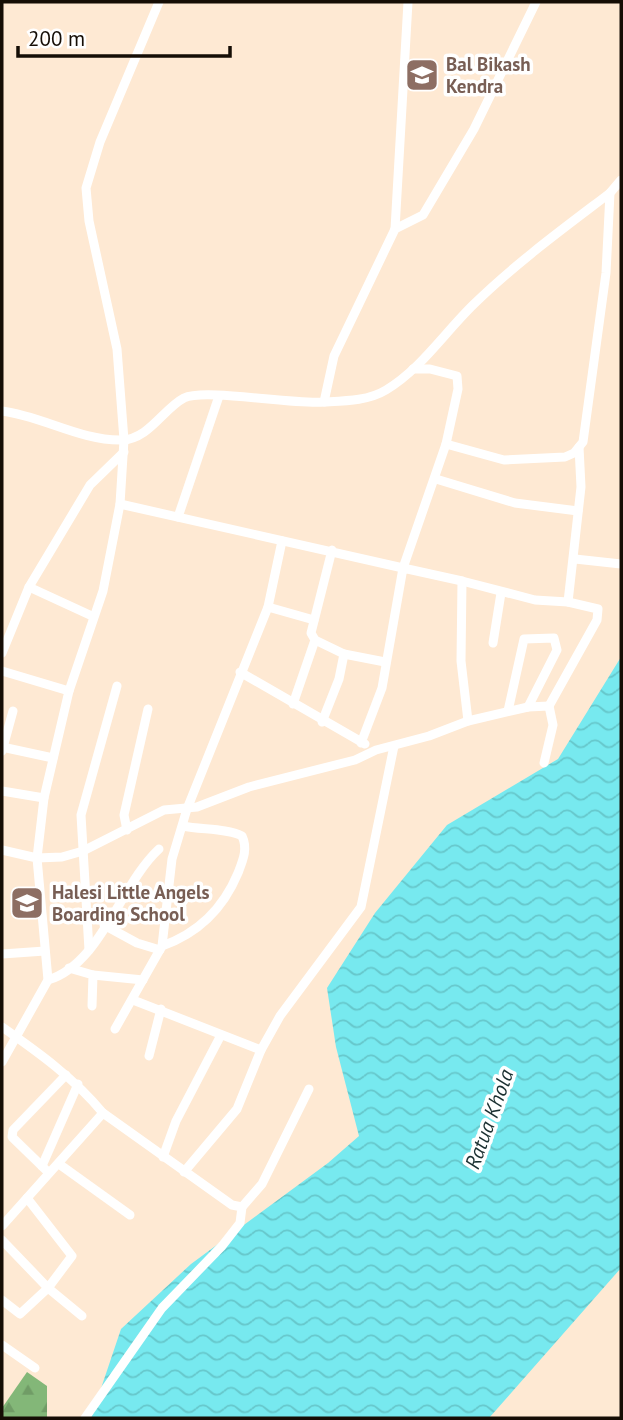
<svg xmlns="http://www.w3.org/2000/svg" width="623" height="1420" viewBox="0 0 623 1420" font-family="'PT Sans',sans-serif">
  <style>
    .forest { fill: url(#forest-firs) }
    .water { fill: url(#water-waves) }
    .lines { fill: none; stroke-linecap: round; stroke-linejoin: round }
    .minor { stroke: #fff; stroke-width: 9 }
    .labels { text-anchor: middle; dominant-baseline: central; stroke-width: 7; stroke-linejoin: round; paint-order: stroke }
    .education-label { font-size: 19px; font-weight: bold; fill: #785e54; stroke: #fff; text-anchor: start }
    .water-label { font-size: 21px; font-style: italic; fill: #1b3031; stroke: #fff }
  </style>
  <defs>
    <pattern id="forest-firs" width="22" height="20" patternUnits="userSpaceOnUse" patternTransform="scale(1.75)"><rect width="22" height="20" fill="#83b778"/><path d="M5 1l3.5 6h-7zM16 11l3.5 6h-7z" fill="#709c66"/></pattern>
    <pattern id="water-waves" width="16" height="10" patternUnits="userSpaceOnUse" patternTransform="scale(1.75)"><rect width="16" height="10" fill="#77e9ef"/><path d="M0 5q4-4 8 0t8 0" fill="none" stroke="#66c7cb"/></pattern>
  </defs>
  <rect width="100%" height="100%" fill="#fee9d3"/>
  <path class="forest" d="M27,1372L47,1386V1418H2V1408Z"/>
  <path class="water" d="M621,657V1268L489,1418H91L121,1329L191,1264L328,1163L359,1136L336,1047L327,988L375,913L447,825L558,759Z"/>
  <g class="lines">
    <g class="minor">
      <path d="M159,2L100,142L86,188L89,221L117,349L124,440L120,504L103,591L69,691L44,798L37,858L62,857L83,851L164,810L197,807L249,787L355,760L376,750L429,736L468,721L528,707L549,706"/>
      <path d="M395,229L408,2"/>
      <path d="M413,369H430L457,376L458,389L446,444"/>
      <path d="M324,402C344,401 368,401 386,390C421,369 445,332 474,304C516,263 564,228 610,193"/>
      <path d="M2,411C42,416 81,441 122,440C149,439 163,409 184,398C205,388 293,405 324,402L334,356L395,229L423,215L474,129L536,2"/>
      <path d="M436,479L515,503L578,511"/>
      <path d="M120,504L403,568L446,444L504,460L565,457L574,453L583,442L606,273L610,193L621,180"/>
      <path d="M178,517L219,396"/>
      <path d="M575,559L621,564"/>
      <path d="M462,581L535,600L568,602L598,609L597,620L549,706"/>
      <path d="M29,587L92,616"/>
      <path d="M568,602L581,487L579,447"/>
      <path d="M268,607L314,620"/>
      <path d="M493,643L501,593"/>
      <path d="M2,653L29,587L90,485L124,452"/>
      <path d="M344,654L385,662"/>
      <path d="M2,671L69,691"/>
      <path d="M240,672L365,744"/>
      <path d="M293,704L315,640"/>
      <path d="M508,711L524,639L554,638L557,650L528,707"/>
      <path d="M322,722L339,679L344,654L315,640L311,633L332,550"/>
      <path d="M361,743L382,688L403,568L462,581L461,661L468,721"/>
      <path d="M2,747L53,758"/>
      <path d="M2,751L13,711"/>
      <path d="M544,763L553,725L549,706"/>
      <path d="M2,791L44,798"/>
      <path d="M127,830L124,815L148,709"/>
      <path d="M2,850L37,858L48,980L2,1062"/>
      <path d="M104,925L137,943L160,950"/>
      <path d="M162,946C199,933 223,909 238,873C243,860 248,849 242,836C226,828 201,830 183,826"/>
      <path d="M89,950L81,815L117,686"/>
      <path d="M2,954L45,951"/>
      <path d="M69,968L93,975L92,1006"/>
      <path d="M93,975L143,980"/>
      <path d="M48,980C101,964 120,885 159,849"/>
      <path d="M133,1000L261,1050"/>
      <path d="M2,1027C39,1053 74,1078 103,1113L2,1226"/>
      <path d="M115,1029L162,946L172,859L187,809L268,607L282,541"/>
      <path d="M149,1056L161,1009"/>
      <path d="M103,1113L232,1205L242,1207L262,1184L309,1089"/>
      <path d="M163,1157L176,1121L221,1035"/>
      <path d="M59,1164L130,1215"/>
      <path d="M42,1166L78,1084"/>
      <path d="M48,1172L12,1137L13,1130L66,1075"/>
      <path d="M184,1172L237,1109L261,1050L280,1016L361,907L394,746"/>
      <path d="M2,1240L48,1288L72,1256L27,1198"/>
      <path d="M2,1300L20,1314L48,1288L82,1316"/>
      <path d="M2,1345L35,1368"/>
      <path d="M85,1418L162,1308L222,1246L240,1223L242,1207"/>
    </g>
  </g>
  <defs>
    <symbol id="school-square" viewBox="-11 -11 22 22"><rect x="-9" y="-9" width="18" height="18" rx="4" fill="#8d6e63" stroke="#fff"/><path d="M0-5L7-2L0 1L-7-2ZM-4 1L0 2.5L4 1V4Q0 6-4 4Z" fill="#fff"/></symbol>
  </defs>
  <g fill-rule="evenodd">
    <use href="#school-square" x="403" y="56" width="38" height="38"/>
    <use href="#school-square" x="8" y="884" width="38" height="38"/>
  </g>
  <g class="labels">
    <g class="education-label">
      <text x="446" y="64">Bal Bikash<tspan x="446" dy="22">Kendra</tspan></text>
      <text x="52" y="892">Halesi Little Angels<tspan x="52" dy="22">Boarding School</tspan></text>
    </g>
    <g class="water-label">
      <text transform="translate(489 1119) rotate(-70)">Ratua Khola</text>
    </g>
  </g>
  <rect width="623" height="1420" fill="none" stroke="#150d05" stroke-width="7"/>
  <path d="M18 46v10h212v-10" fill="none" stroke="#150d05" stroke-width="3.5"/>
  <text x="28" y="46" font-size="21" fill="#150d05" stroke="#ffffff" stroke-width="5" paint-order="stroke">200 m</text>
</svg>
